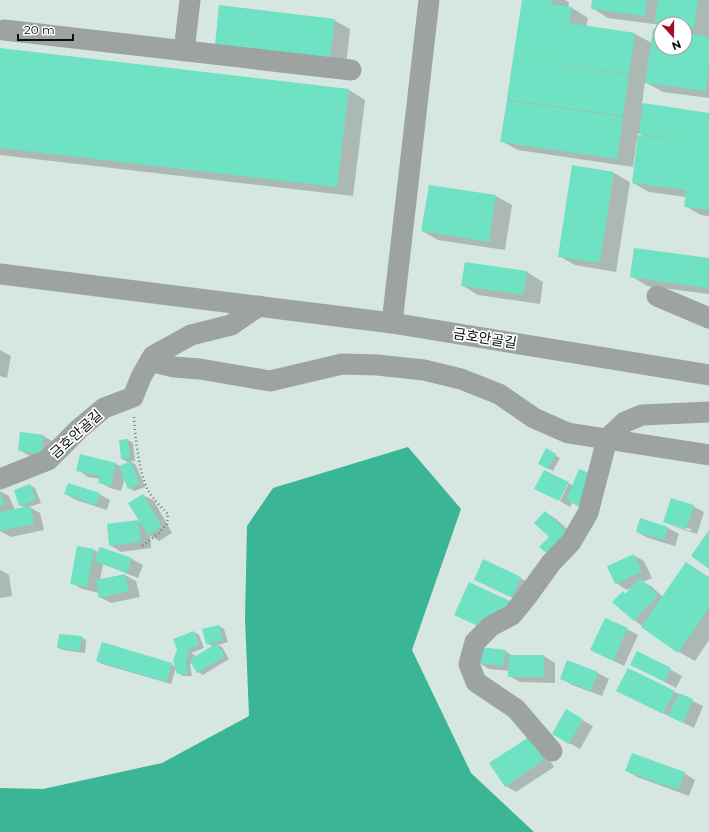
<svg xmlns="http://www.w3.org/2000/svg" width="709" height="832" viewBox="0 0 709 832" font-family="Montserrat,'Noto Sans KR',sans-serif">
  <style>
    .forest { fill: #3ab596 }
    .shadow { fill: #0003; fill-rule: evenodd }
    .building { fill: #6ee2c2 }
    .lines { fill: none; stroke-linecap: round; stroke-linejoin: round }
    .path { stroke: #6e7975; stroke-width: 2.5; stroke-dasharray: 1 3; stroke-linecap: butt }
    .minor { stroke: #9ca3a0; stroke-width: 21 }
    .labels { text-anchor: middle; dominant-baseline: central; stroke-width: 3.5; stroke-linejoin: round; paint-order: stroke }
    .street-label { font-size: 14px; fill: #0a0f0d; stroke: #fff }
  </style>
  <rect width="100%" height="100%" fill="#d6e7e1"/>
  <path class="forest" d="M408,447L461,509L412,650L471,773L534,832H0V788L43,789L162,763L249,716L245,618L247,526L273,488Z"/>
  <g class="shadow">
    <path d="M527,0H565L569,2L568,8H572L588,18L586,27L635,34L652,43L661,31V48H685V24H661V25L608,18L592,8L593,0H709V98L663,92L645,82L642,104L709,114V216L701,215L685,206L686,197L649,192L633,183L639,139H637L633,167L518,150L501,141L523,1ZM638,133L647,138L637,136Z"/>
    <path d="M334,20L350,29L346,67L232,54Z"/>
    <path d="M0,49L349,90L365,100L353,196L0,155Z"/>
    <path d="M573,167L614,173L630,182L616,272L575,265L559,256Z"/>
    <path d="M496,196L512,205L505,250L438,240L422,231Z"/>
    <path d="M635,249L709,259V294L647,286L631,276Z"/>
    <path d="M465,264L527,272L543,282L540,304L478,295L462,285Z"/>
    <path d="M0,350L11,356L7,378L0,376Z"/>
    <path d="M43,436L54,442L52,459L30,456L19,450Z"/>
    <path d="M128,440L133,443L135,461H130L136,465L145,487L134,491L129,488L125,478L121,491L110,488L99,482L100,479L88,477L78,470L81,456L116,464L120,466L129,463L122,459Z"/>
    <path d="M546,450L560,458L553,471L539,463Z"/>
    <path d="M569,483L573,486L593,513L572,503L570,507L560,501Z"/>
    <path d="M30,485L35,488L41,503L29,507L40,513L44,530L11,537L0,531V491L9,496L15,510L25,508L20,505Z"/>
    <path d="M65,494H99L110,500L107,510L76,500Z"/>
    <path d="M143,495L154,501L172,533L159,541L150,535L151,548L121,552L110,545L138,521L141,522Z"/>
    <path d="M693,506L704,512L697,534L675,527L664,521ZM674,524L691,529V531L674,526Z"/>
    <path d="M545,512L556,519L580,541L550,537Z"/>
    <path d="M668,528L679,534L675,546L648,538L637,532Z"/>
    <path d="M100,548L132,559L143,565L138,578L103,564L100,580L125,575L136,581L140,597L111,603L100,597L99,593L82,589L72,583L94,550L98,552Z"/>
    <path d="M633,555L644,561L652,578L643,582L651,586L663,597L686,563L709,577V640L695,661L679,652L634,620L623,592L626,594L633,587L627,590L616,583Z"/>
    <path d="M484,561L532,584L523,603L475,580Z"/>
    <path d="M0,570L9,575L12,596L0,598Z"/>
    <path d="M219,626L224,629L228,642L218,645L222,647L229,659L203,675L198,672L192,662L190,665L192,676H183L178,673L176,668L171,684L102,664L97,661L171,664L176,667L194,632L199,635L204,648L191,653L195,655L193,659L213,647L207,643Z"/>
    <path d="M627,629L638,635L624,666L591,650Z"/>
    <path d="M81,637L86,640L85,653L63,650L58,648Z"/>
    <path d="M505,651L513,656H544L555,663V683L520,682L509,676L510,671L489,669L479,663Z"/>
    <path d="M638,652L682,676L676,688L642,670Z"/>
    <path d="M567,661L598,673L609,679L602,696L572,685L561,678Z"/>
    <path d="M628,669L703,706L694,728L617,691Z"/>
    <path d="M566,711L593,726L580,749L553,734Z"/>
    <path d="M540,745L554,767L516,792L506,786Z"/>
    <path d="M627,771L684,773L695,780L689,796L637,777Z"/>
  </g>
  <g class="building">
    <path d="M522,0H552V4L534,2L572,7L569,23L635,33L629,74L513,58Z"/>
    <path d="M592,0H647L645,16L591,9Z"/>
    <path d="M658,0H698L694,28L685,27V24L655,23Z"/>
    <path d="M219,5L335,19L330,58L215,45Z"/>
    <path d="M653,29L661,30V48H685V33L709,37V66L706,91L645,83Z"/>
    <path d="M0,48L349,89L337,187L0,148Z"/>
    <path d="M513,58L629,75L623,116L507,99Z"/>
    <path d="M507,100L623,117L617,159L500,142Z"/>
    <path d="M643,103L709,113V210L684,207L686,190L632,183L638,135L693,142L639,134Z"/>
    <path d="M572,165L614,172L600,263L558,257Z"/>
    <path d="M429,185L496,195L489,242L421,231Z"/>
    <path d="M634,248L709,258L708,288L630,277Z"/>
    <path d="M465,262L527,271L524,295L461,286Z"/>
    <path d="M20,432L44,435L41,454L18,451Z"/>
    <path d="M128,439L130,458L121,459L119,440Z"/>
    <path d="M546,448L556,454L548,469L538,464Z"/>
    <path d="M80,454L116,463L111,486L98,483L100,476L76,471Z"/>
    <path d="M131,461L140,484L128,489L119,466Z"/>
    <path d="M579,469L595,475L582,507L566,500Z"/>
    <path d="M544,470L569,482L559,501L534,489Z"/>
    <path d="M68,483L100,493L96,505L64,494Z"/>
    <path d="M30,484L36,500L19,506L14,490Z"/>
    <path d="M0,493L5,504L0,506Z"/>
    <path d="M143,494L162,527L148,535L128,503Z"/>
    <path d="M671,498L694,505L686,529L663,522Z"/>
    <path d="M30,506L34,524L0,531V512Z"/>
    <path d="M545,511L570,534L549,555L539,547L549,537L534,523Z"/>
    <path d="M640,518L668,527L664,540L636,532Z"/>
    <path d="M138,520L141,542L109,546L107,524Z"/>
    <path d="M709,530V569L691,556Z"/>
    <path d="M77,546L94,549L87,587L70,584Z"/>
    <path d="M100,547L132,558L127,573L94,561Z"/>
    <path d="M634,554L642,572L615,584L607,566Z"/>
    <path d="M483,559L521,577L512,597L474,580Z"/>
    <path d="M686,562L709,578V608L678,653L641,627Z"/>
    <path d="M125,574L129,591L99,598L96,580Z"/>
    <path d="M640,578L658,595L634,621L612,602L623,591L625,594Z"/>
    <path d="M469,582L510,601L486,630L454,615Z"/>
    <path d="M605,618L628,628L613,661L590,650Z"/>
    <path d="M219,625L223,640L206,644L202,629Z"/>
    <path d="M194,631L199,645L186,650L190,651L186,661L188,674H177L173,661L177,650L173,639Z"/>
    <path d="M59,634L82,636L80,651L57,648Z"/>
    <path d="M102,642L172,663L166,682L96,661Z"/>
    <path d="M217,643L225,656L197,673L189,660Z"/>
    <path d="M480,647L506,650L503,666L478,663Z"/>
    <path d="M637,651L671,668L665,682L630,665Z"/>
    <path d="M509,655H544V677H508Z"/>
    <path d="M567,660L598,672L591,691L560,679Z"/>
    <path d="M628,668L675,691L663,714L616,691Z"/>
    <path d="M679,693L693,699L683,723L668,716Z"/>
    <path d="M566,709L583,719L569,744L552,734Z"/>
    <path d="M529,737L544,760L505,787L489,763Z"/>
    <path d="M632,753L685,772L678,790L625,771Z"/>
  </g>
  <g class="lines">
    <path class="path" d="M134,417C135,436 139,474 148,490C153,499 161,507 168,514L167,524L158,534L142,546"/>
    <g class="minor">
      <path d="M4,30L351,70"/>
      <path d="M184,51L190,0"/>
      <path d="M0,274L392,323L709,375"/>
      <path d="M657,296L709,318"/>
      <path d="M392,323L429,0"/>
      <path d="M150,361L174,367L200,369L270,381L342,364L377,365L424,370L461,379L499,394L534,418L568,433L709,455"/>
      <path d="M0,479L48,460L80,428L104,408L133,397L141,377L153,356L191,335L231,325L259,306"/>
      <path d="M552,751L516,709L476,682L469,664L475,642L491,626L512,615L525,599L551,563L571,542L588,513L607,439L625,422L642,415L709,412"/>
    </g>
  </g>
  <g class="labels">
    <g class="street-label">
      <text transform="translate(485 338) rotate(9)">금호안골길</text>
      <text transform="translate(76 434) rotate(-42)">금호안골길</text>
    </g>
  </g>
  <g transform="translate(673 36) rotate(159)"><circle r="19" fill="#ffffff" stroke="#9d9f9e"/>
  <path d="M0-3L7 15L0 10L-7 15Z" fill="#a60c24"/>
  <text y="-6" font-size="11" font-weight="bold" text-anchor="middle" fill="#0a0f0d">N</text>
  </g>
  <path d="M18 34v6h55v-6" fill="none" stroke="#0a0f0d" stroke-width="2"/>
  <text x="24" y="34" font-size="12" fill="#0a0f0d" stroke="#ffffff" stroke-width="3" paint-order="stroke">20 m</text>
</svg>
